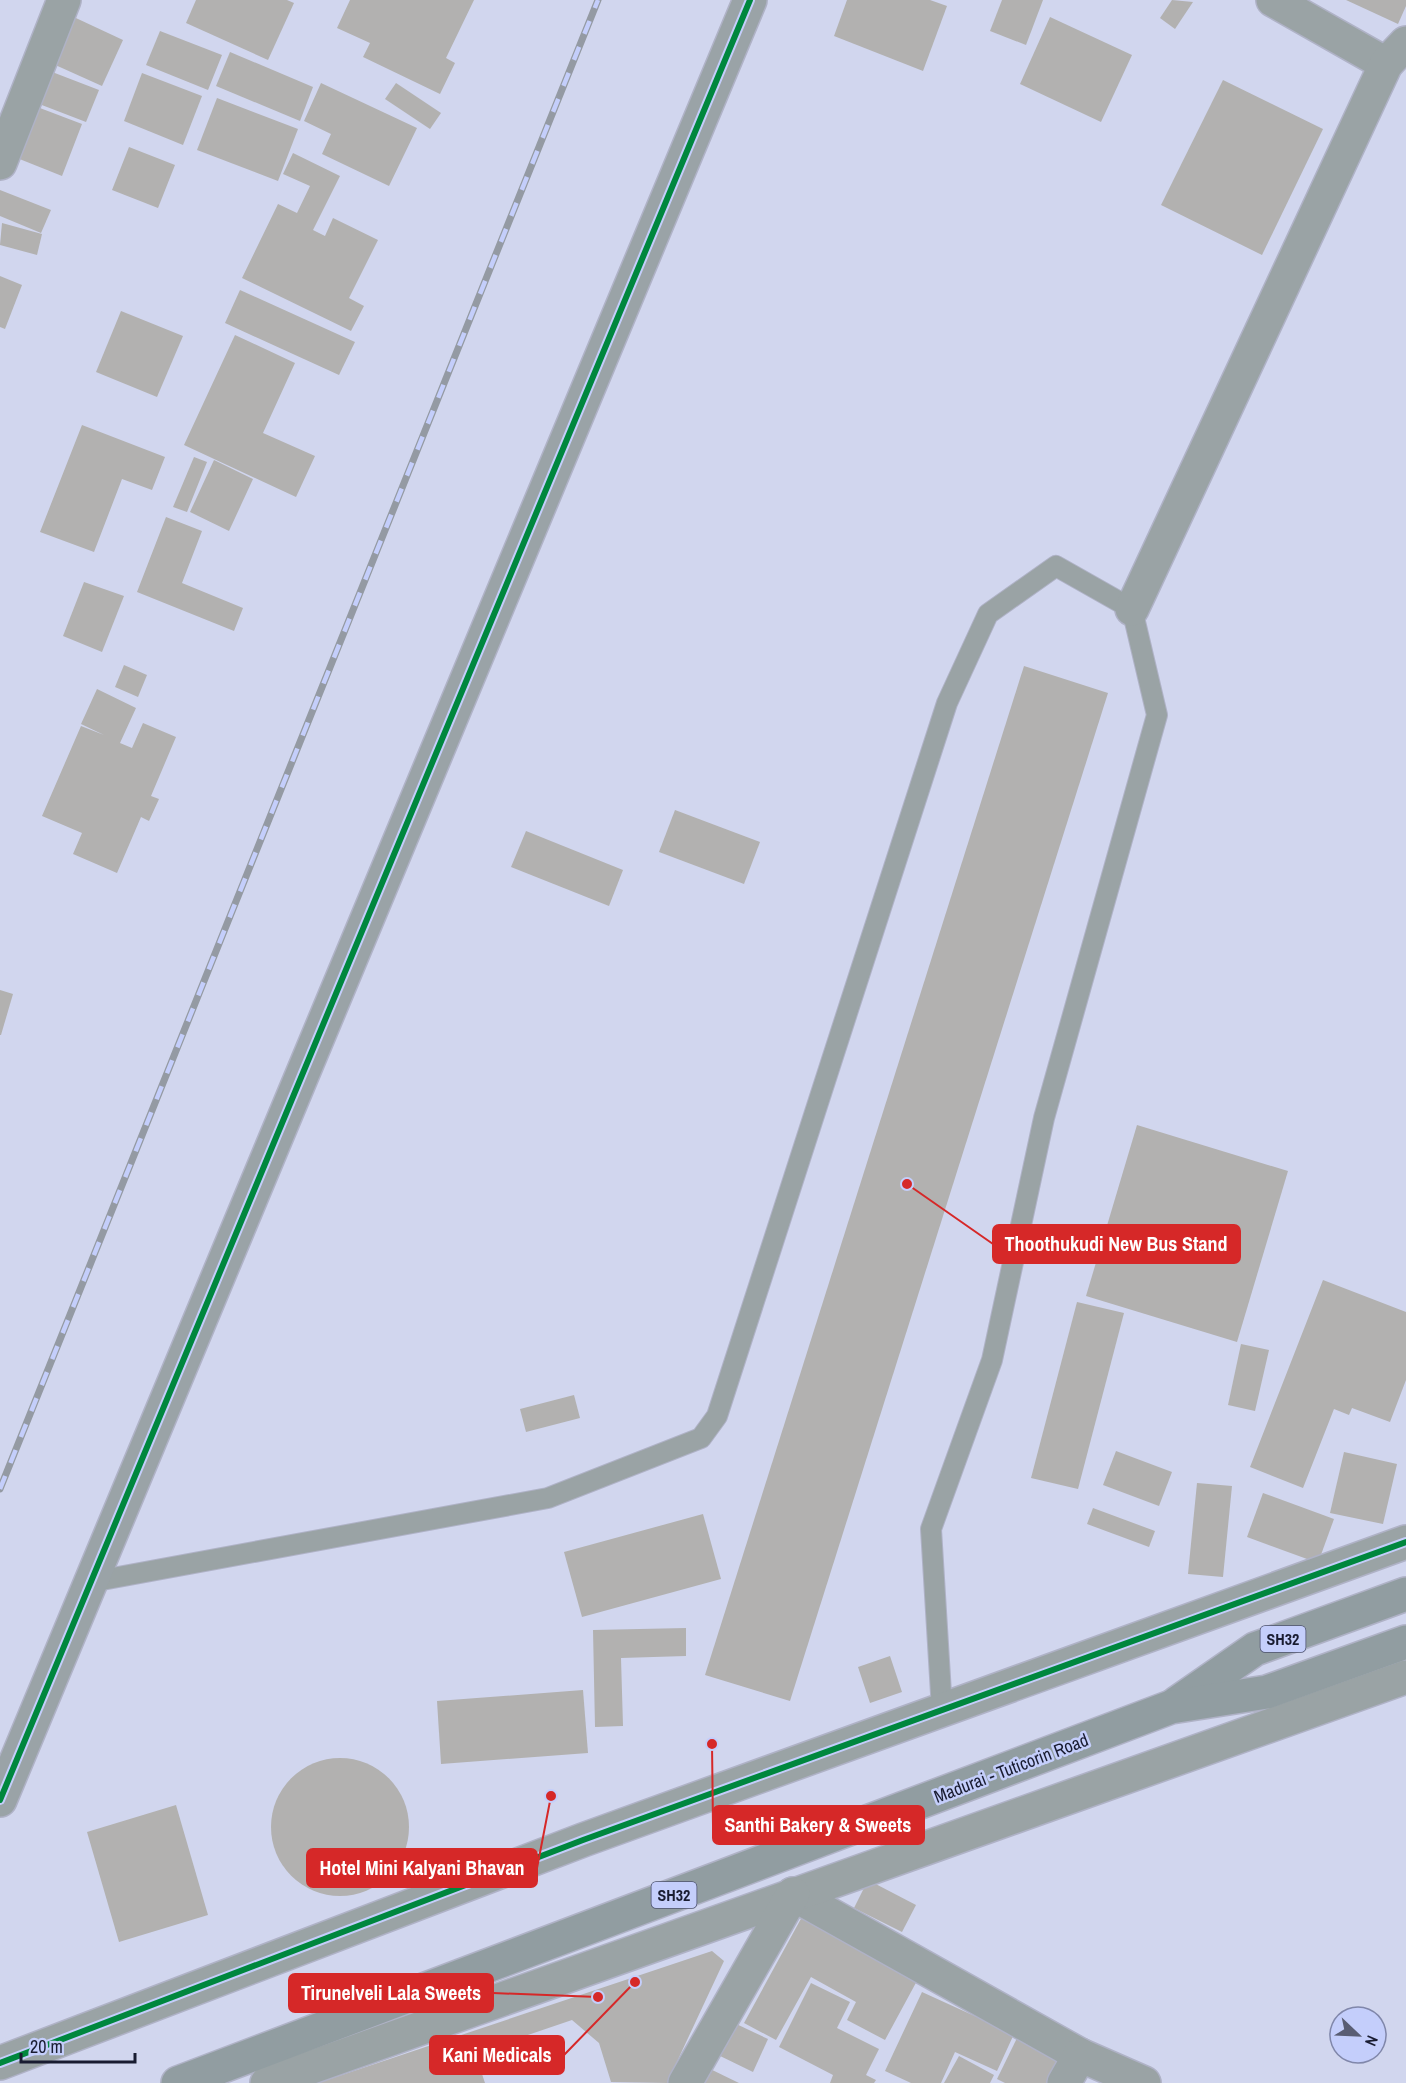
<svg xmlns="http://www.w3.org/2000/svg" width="1406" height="2083" viewBox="0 0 1406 2083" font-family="'Archivo Narrow',sans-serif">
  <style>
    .building { fill: #b2b1b0 }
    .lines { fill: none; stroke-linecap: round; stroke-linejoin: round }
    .lane-casing { stroke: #afb2c6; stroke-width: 22 }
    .street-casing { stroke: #afb2c6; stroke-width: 36 }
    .secondary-casing { stroke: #afb2c6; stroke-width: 36 }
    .primary-casing { stroke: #afb2c6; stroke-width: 36 }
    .lane { stroke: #9aa3a5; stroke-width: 20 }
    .street { stroke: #9aa3a5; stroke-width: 33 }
    .secondary { stroke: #9aa3a7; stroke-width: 33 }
    .primary { stroke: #919da1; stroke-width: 33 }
    .rail-casing { stroke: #949aa3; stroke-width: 7 }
    .rail { stroke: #c4cefb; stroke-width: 4.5; stroke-dasharray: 14; stroke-linecap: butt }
    .cycleway-casing { stroke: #c4cefb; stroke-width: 10 }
    .cycleway { stroke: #00873e; stroke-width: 6 }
    .labels { text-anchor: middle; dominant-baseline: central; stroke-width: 5; stroke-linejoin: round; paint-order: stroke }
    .shield { fill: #c4cefb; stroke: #4c516e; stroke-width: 1.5 }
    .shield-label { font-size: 16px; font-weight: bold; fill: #191c31 }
    .street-label { font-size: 18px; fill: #191c31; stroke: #c4cefb }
    .leader { fill: none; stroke: #d62828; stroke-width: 2 }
    .callout-dot { fill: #d62828; stroke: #c4cefb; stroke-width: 2 }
    .callout { fill: #d62828; stroke: #d62828; stroke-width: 2 }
    .callout-label { font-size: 20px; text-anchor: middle; font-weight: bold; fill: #fff }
  </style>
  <rect width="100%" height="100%" fill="#d1d6ee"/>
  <g class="building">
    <path d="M196,0H287L294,3L268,60L186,23Z"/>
    <path d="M350,0H474L446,58L455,63L440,94L363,57L370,43L337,28Z"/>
    <path d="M847,0H930L947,6L923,71L834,36Z"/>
    <path d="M1002,0H1043L1026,45L990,31Z"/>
    <path d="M1172,0L1193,2L1175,29L1160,18Z"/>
    <path d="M1346,0H1406V6L1398,24Z"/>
    <path d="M63,12L123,40L102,86L42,59Z"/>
    <path d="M1050,17L1132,55L1101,122L1020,84Z"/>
    <path d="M160,31L222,55L208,90L146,65Z"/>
    <path d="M230,52L313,87L300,121L216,86Z"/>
    <path d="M47,70L99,90L86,122L34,102Z"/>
    <path d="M142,73L202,96L183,145L124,121Z"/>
    <path d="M1223,80L1323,129L1262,255L1161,205Z"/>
    <path d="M321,83L417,128L389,186L322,154L331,134L304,121Z"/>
    <path d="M396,83L441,113L430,129L385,99Z"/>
    <path d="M217,98L298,129L278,181L197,150Z"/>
    <path d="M32,105L82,124L62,176L12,156Z"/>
    <path d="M129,147L175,165L158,208L112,190Z"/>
    <path d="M293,153L340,176L313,230L325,236L333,218L378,240L349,298L364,306L351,331L242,278L278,204L297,213L310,186L283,174Z"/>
    <path d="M0,190L51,210L41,233L0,216Z"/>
    <path d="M2,223L42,234L37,255L0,245Z"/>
    <path d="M0,276L22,285L5,329L0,327Z"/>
    <path d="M240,290L355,342L339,375L225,323Z"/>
    <path d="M121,311L183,336L157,397L96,372Z"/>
    <path d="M235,335L295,363L263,433L315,456L296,497L184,445Z"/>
    <path d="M82,425L165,457L152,490L122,479L94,552L40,532Z"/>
    <path d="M194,457L207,462L187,512L173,507Z"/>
    <path d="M214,460L253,479L229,531L190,512Z"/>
    <path d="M166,517L202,531L182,583L243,608L234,631L137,592Z"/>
    <path d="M84,582L124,596L102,652L63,636Z"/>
    <path d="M124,665L147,675L138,697L115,687Z"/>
    <path d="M1024,666L1108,693L790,1701L705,1675Z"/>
    <path d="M97,689L136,708L120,743L132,748L143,723L176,737L151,796L159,799L149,821L141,817L117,873L73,854L82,833L42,816L81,726L104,735L81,724Z"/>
    <path d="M675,810L760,842L744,884L659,852Z"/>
    <path d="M526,831L623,870L609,906L511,867Z"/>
    <path d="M0,990L13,994L1,1035H0Z"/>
    <path d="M1137,1125L1288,1171L1237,1342L1086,1296Z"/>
    <path d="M1323,1280L1406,1312V1380L1390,1422L1352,1408L1349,1415L1334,1409L1303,1488L1250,1467Z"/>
    <path d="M1077,1302L1124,1313L1078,1489L1031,1478Z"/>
    <path d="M1241,1344L1269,1350L1255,1411L1228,1405Z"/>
    <path d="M574,1395L580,1418L526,1432L520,1409Z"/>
    <path d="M1116,1451L1172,1472L1159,1506L1103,1485Z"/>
    <path d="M1344,1452L1397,1464L1383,1524L1330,1513Z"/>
    <path d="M1197,1483L1232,1486L1223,1577L1188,1574Z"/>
    <path d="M1263,1493L1334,1519L1318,1563L1247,1537Z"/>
    <path d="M1093,1508L1155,1531L1149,1547L1087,1524Z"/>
    <path d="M703,1514L721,1579L582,1617L564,1552Z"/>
    <path d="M686,1628V1656L621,1658L623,1726L595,1727L593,1630Z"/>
    <path d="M890,1656L902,1692L870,1703L858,1667Z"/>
    <path d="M583,1690L588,1753L441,1764L437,1701Z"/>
    <circle cx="340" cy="1827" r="69"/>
    <path d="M176,1805L208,1915L119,1942L87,1832Z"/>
    <path d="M868,1880L916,1905L902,1932L854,1908Z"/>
    <path d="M803,1915L918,1979L885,2040L847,2020L856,2002L811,1977L776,2040L744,2023Z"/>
    <path d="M712,1951L724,1961L667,2083L611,2082L599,2043L572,2020L475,2053L485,2083H318Z"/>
    <path d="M811,1983L850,2002L837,2028L879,2049L866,2075L876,2080L874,2083H830L833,2075L779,2047Z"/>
    <path d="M922,1992L1014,2034L997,2071L955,2052L941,2083H911L885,2071Z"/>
    <path d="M730,2021L768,2039L753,2072L714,2053Z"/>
    <path d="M1018,2036L1062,2057L1048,2083H1005L997,2079Z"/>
    <path d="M959,2056L994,2075L990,2083H944Z"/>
    <path d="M704,2066L739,2083H696Z"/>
  </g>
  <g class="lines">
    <defs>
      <path id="lane" d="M91,1582L548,1498L701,1438L717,1416L947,703L988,614L1056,566L1132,609L1157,715L1044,1118L992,1360L931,1529L942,1710"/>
      <g id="street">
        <path d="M1273,0L1386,64"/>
        <path d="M0,163L64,0"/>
        <path d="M1132,609L1386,64L1406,43"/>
        <path d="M793,1894L1080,2055"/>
        <path d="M0,2063L583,1840L1406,1542"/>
        <path d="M267,2083L1406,1677"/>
        <path d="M685,2083L793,1894"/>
        <path d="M1064,2083L1080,2055L1144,2083"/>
      </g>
      <path id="secondary" d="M0,1800L750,0"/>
      <g id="primary">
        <path d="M1177,1703L1255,1649L1406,1594"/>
        <path d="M178,2083L1171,1707L1267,1692L1406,1642"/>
      </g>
    </defs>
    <use href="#lane" class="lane-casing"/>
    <use href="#street" class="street-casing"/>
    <use href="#secondary" class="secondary-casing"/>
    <use href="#primary" class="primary-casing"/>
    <use href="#lane" class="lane"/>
    <use href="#street" class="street"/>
    <use href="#secondary" class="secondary"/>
    <use href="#primary" class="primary"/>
    <defs>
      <path id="rail" d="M0,1489L598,0"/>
    </defs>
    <use href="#rail" class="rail-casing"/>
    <use href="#rail" class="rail"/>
    <defs>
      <g id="cycleway">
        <path d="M0,1800L750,0"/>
        <path d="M0,2063L583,1840L1406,1542"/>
      </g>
    </defs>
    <use href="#cycleway" class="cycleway-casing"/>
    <use href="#cycleway" class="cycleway"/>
  </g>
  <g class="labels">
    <g class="shield">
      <rect x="1260.5" y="1626" width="45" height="26" rx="4.5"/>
      <rect x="651.5" y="1882" width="45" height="26" rx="4.5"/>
    </g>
    <g class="shield-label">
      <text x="1283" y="1639">SH32</text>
      <text x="674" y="1895">SH32</text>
    </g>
    <g class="street-label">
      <text transform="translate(1011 1768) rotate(-21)">Madurai - Tuticorin Road</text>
    </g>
  </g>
  <path class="leader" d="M907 1184L993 1244M712 1744L713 1825M551 1796L537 1868M598 1997L493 1993M635 1982L564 2055"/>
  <g class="callout-dot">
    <circle cx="907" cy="1184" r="6"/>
    <circle cx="712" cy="1744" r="6"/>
    <circle cx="551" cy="1796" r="6"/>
    <circle cx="598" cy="1997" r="6"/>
    <circle cx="635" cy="1982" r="6"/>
  </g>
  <g class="callout">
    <rect x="993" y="1225" width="247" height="38" rx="6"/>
    <rect x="713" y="1806" width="211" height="38" rx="6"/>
    <rect x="307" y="1849" width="230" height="38" rx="6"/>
    <rect x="289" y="1974" width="204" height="38" rx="6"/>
    <rect x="430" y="2036" width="134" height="38" rx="6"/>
  </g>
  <g class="callout-label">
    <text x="1116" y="1251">Thoothukudi New Bus Stand</text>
    <text x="818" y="1832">Santhi Bakery &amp; Sweets</text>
    <text x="422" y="1875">Hotel Mini Kalyani Bhavan</text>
    <text x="391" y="2000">Tirunelveli Lala Sweets</text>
    <text x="497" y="2062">Kani Medicals</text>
  </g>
  <g transform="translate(1358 2035) rotate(113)"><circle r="28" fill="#c4cefb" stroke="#8087aa" stroke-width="1.5"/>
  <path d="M0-4.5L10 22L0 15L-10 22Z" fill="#595d73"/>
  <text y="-9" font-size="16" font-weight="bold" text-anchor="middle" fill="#191c31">N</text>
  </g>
  <path d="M21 2053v9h114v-9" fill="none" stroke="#191c31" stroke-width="3"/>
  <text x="30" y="2053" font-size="18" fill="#191c31" stroke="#c4cefb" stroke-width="4.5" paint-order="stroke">20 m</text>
</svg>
